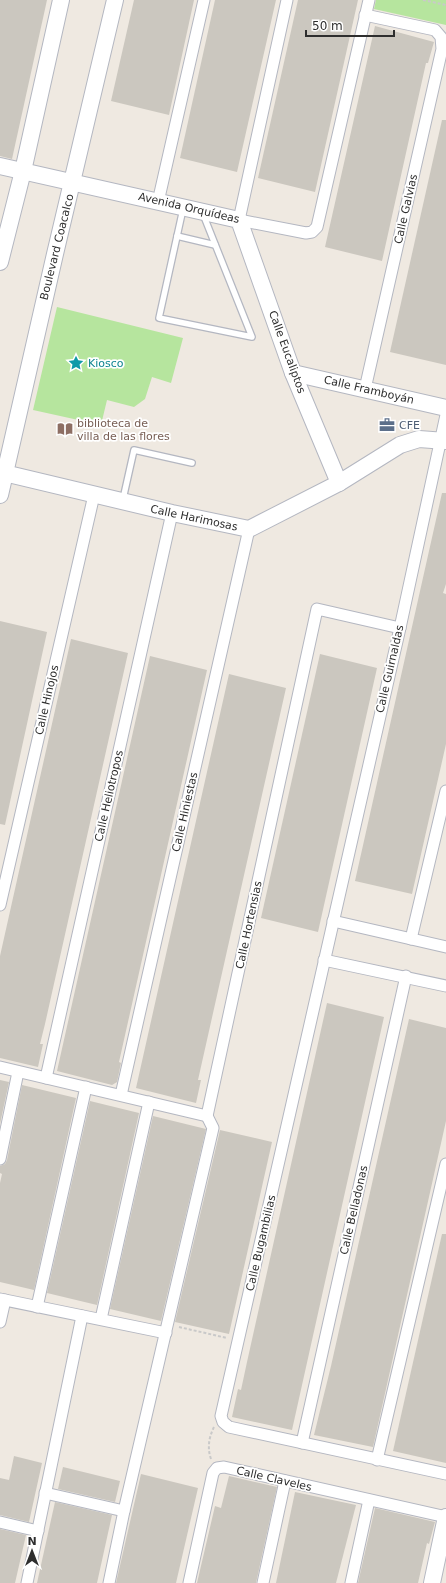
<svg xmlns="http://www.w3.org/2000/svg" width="446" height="1583" viewBox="0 0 446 1583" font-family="'DejaVu Sans',sans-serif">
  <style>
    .green { fill: #b6e59e }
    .building { fill: #cbc7bf }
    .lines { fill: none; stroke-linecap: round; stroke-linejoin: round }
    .lane-casing { stroke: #b4b7c1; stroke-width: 8 }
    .street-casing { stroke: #b4b7c1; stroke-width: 13 }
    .secondary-casing { stroke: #b4b7c1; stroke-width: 18 }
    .path { stroke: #c9c9c9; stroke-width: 2; stroke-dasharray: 3 2; stroke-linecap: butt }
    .lane { stroke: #fff; stroke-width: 5.5 }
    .street { stroke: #fff; stroke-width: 11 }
    .secondary { stroke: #fff; stroke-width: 16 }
    .labels { text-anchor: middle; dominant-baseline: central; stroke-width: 3.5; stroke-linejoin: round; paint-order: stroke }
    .street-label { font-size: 11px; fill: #2e2e2e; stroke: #fff }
    .culture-label { font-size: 11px; fill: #0d838f; stroke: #fff; text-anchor: start }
    .education-label { font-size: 11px; fill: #785e54; stroke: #fff; text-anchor: start }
    .service-label { font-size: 11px; fill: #4e5e75; stroke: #fff; text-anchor: start }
  </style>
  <rect width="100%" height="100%" fill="#efe9e1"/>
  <g class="green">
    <path d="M376,0H446V25L374,9Z"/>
    <path d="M57,307L183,338L171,383L152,377L145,399L134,407L107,400L101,425L33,410Z"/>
  </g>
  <g class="building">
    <path d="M0,0H47L12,159L0,156Z"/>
    <path d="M134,0H194L169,115L111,101Z"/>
    <path d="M215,0H276L237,172L180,158Z"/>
    <path d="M298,0H358L315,192L258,178Z"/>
    <path d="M375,26L434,42L428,63H426L382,261L325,247Z"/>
    <path d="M442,120H446V365L390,352Z"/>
    <path d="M442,493H446V584L443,593L446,594V744L412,894L355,881Z"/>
    <path d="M0,621L47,632L5,825L0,824Z"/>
    <path d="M71,639L128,653L45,1024L40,1044H43L38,1067L0,1058V956Z"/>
    <path d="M320,654L377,668L318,932L261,918Z"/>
    <path d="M150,656L207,670L119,1062L121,1063L117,1082L112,1085L57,1071Z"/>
    <path d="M229,674L286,688L198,1080H201L196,1103L136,1088Z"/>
    <path d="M327,1003L384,1017L292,1430L232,1417L238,1389L241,1390L247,1362Z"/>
    <path d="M409,1019L446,1028V1121L373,1447L314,1435L331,1366Z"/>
    <path d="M0,1080L9,1082L0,1124Z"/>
    <path d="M22,1085L76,1098L34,1290L0,1282V1183L2,1174L0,1173V1166L5,1164L7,1160Z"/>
    <path d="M90,1101L139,1113L97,1305L47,1293Z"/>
    <path d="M153,1116L206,1129L161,1321L110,1309Z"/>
    <path d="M220,1130L272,1142L229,1334L175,1322Z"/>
    <path d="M442,1234H446V1463L393,1451Z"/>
    <path d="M14,1456L42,1463L29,1522L0,1515V1478L9,1480Z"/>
    <path d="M63,1467L120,1481L115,1502L58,1489Z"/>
    <path d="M141,1474L198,1488L176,1583H116Z"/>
    <path d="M229,1476L277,1487L256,1583H197L215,1506L221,1508Z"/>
    <path d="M295,1492L356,1505L336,1583H276Z"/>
    <path d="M55,1502L112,1515L97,1583H37Z"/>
    <path d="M375,1508L435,1522L429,1544L427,1543L418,1583H358Z"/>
    <path d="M0,1529L26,1535L15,1583H0Z"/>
  </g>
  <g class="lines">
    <defs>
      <g id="lane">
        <path d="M183,209L159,318L252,337L203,214"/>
        <path d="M177,236L215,245"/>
        <path d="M123,499L134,450L192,463"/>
      </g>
      <g id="street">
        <path d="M287,0L239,220L306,233L312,232L317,227L369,0"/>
        <path d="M158,202L204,0"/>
        <path d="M365,389L442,49L441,37L435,30L365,15"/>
        <path d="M446,415L400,628L221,1416L223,1422L229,1427L446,1474"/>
        <path d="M0,905L94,495"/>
        <path d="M333,921L446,947"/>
        <path d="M411,939L446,791"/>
        <path d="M324,960L446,986"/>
        <path d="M0,1067L207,1116"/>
        <path d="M46,1078L172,513"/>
        <path d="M121,1095L249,529"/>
        <path d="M207,1116L317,609L400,628"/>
        <path d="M0,1159L18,1072"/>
        <path d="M0,1299L166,1333"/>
        <path d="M37,1307L86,1087"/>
        <path d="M101,1319L149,1102"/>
        <path d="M0,1322L5,1300"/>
        <path d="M302,1443L406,976"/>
        <path d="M377,1460L446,1164"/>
        <path d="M45,1493L124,1511"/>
        <path d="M0,1522L38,1531"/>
        <path d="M27,1583L82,1316"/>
        <path d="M109,1583L124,1511L213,1128L207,1116"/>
        <path d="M189,1583L213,1473L217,1468L224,1467L446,1517"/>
        <path d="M263,1583L285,1481"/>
        <path d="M351,1583L369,1500"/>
      </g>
      <g id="secondary">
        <path d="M0,166L239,220L293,373L339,483"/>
        <path d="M0,262L23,171L61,0"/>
        <path d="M293,373L446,408"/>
        <path d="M0,472L172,513L249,529L339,483L400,445L419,439L446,441"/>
        <path d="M0,495L55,254L115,0"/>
        <path d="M432,1583L446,1517"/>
      </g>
    </defs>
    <use href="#lane" class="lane-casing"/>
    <use href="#street" class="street-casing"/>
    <use href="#secondary" class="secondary-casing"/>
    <g class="path">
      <path d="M423,0L446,5"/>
      <path d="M179,1327L227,1338"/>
      <path d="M211,1459C207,1448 209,1437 214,1427"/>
    </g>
    <use href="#lane" class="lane"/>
    <use href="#street" class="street"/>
    <use href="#secondary" class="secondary"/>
  </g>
  <defs>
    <symbol id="sight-bare" viewBox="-9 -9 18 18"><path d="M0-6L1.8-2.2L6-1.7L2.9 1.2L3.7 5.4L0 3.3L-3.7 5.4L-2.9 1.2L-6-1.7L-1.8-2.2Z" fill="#0f9aa8" stroke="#fff" stroke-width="2.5" paint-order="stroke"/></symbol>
    <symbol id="office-bare" viewBox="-9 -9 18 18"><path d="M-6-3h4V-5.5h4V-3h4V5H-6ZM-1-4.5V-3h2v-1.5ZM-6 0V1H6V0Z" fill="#5c6f8a" stroke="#fff" stroke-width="2.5" paint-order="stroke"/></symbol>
    <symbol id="library-bare" viewBox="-9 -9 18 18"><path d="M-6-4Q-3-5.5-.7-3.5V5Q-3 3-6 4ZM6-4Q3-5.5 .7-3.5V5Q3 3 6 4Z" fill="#8d6e63" stroke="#fff" stroke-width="2.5" paint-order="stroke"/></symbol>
  </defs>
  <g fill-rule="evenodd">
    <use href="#sight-bare" x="65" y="352" width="22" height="22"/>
    <use href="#office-bare" x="376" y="414" width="22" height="22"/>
    <use href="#library-bare" x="54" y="418" width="22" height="22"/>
  </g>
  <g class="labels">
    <g class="street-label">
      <text transform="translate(189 208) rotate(13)">Avenida Orquídeas</text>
      <text transform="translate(406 209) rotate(-77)">Calle Galvias</text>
      <text transform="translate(57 247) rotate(-76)">Boulevard Coacalco</text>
      <text transform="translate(287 352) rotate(70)">Calle Eucaliptos</text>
      <text transform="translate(369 390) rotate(13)">Calle Framboyán</text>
      <text transform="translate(194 518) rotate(12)">Calle Harimosas</text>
      <text transform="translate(390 669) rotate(-77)">Calle Guirnaldas</text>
      <text transform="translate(47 700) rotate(-77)">Calle Hinojos</text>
      <text transform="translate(109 796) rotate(-77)">Calle Heliotropos</text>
      <text transform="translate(185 812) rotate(-77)">Calle Hiniestas</text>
      <text transform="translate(249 925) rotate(-78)">Calle Hortensias</text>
      <text transform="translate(354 1210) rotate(-77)">Calle Belladonas</text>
      <text transform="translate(261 1243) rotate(-77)">Calle Bugambilias</text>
      <text transform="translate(274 1479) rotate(13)">Calle Claveles</text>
    </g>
    <g class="culture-label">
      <text x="88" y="363">Kiosco</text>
    </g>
    <g class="education-label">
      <text x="77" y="423">biblioteca de<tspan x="77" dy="13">villa de las flores</tspan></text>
    </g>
    <g class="service-label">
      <text x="399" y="425">CFE</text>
    </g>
  </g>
  <g transform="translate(32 1551)" stroke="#ffffff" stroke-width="3" paint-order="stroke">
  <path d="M0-3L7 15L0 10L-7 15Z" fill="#2e2e2e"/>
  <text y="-6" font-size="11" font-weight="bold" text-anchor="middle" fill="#2e2e2e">N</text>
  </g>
  <path d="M306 30v6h88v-6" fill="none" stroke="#2e2e2e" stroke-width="2"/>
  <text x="312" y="30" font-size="12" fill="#2e2e2e" stroke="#ffffff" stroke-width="3" paint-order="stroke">50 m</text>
</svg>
